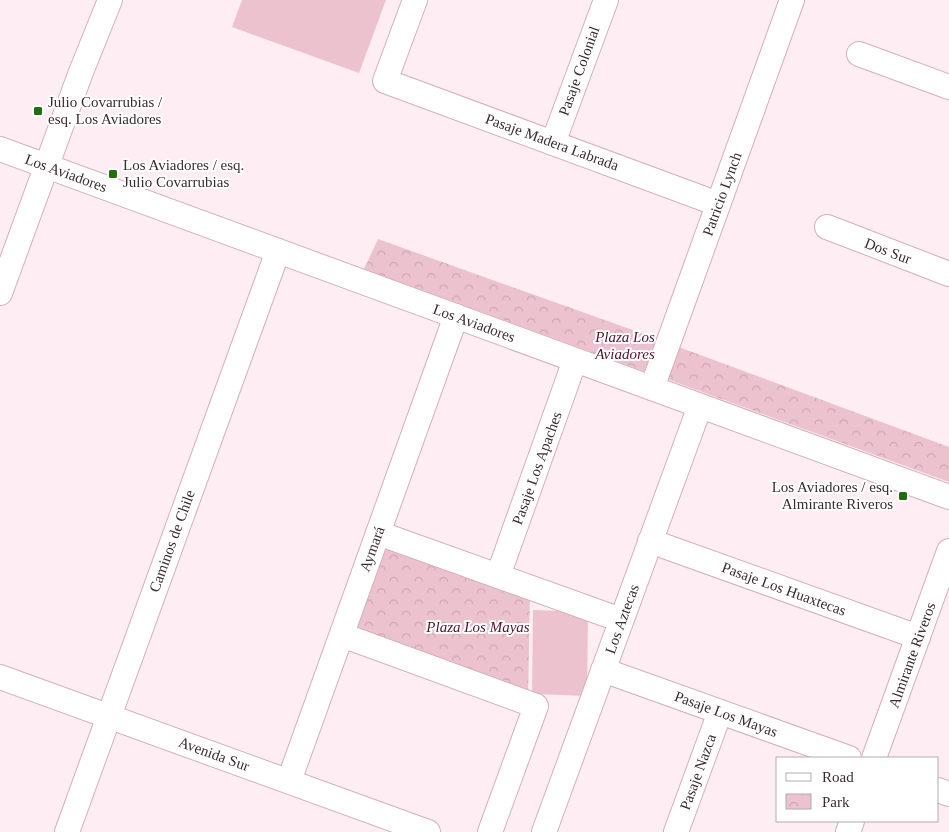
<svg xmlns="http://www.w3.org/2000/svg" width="949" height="832" viewBox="0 0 949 832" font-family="'Times New Roman',serif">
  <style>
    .green { fill: #edc2cf }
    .park { fill: url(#park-crowns) }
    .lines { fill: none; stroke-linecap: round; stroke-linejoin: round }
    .minor-casing { stroke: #d5afbb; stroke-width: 26 }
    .minor { stroke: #fff; stroke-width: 24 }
    .poi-dot { fill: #226d0d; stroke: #fff; stroke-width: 2 }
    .labels { text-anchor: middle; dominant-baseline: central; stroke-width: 4; stroke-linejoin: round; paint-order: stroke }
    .street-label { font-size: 15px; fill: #3c2c31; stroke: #fff }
    .poi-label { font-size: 15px; fill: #3c2c31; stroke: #fff; text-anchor: start }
    .park-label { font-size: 15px; font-style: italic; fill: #4f142e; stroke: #fff }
  </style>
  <defs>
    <pattern id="park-crowns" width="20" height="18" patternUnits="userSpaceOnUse" patternTransform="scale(1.25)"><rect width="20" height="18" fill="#edc2cf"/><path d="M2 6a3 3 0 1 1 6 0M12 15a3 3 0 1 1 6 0" fill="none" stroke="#cca7b2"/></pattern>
  </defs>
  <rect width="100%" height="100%" fill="#feeef3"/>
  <g class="green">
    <path d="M242,0H386L359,73L232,27Z"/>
    <path d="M533,610L588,612L587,696L532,694Z"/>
  </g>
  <g class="park">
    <path d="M378,239L658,339L646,372L364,269Z"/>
    <path d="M676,346L949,447V482L664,378Z"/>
    <path d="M380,537L530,591L528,701L346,633Z"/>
  </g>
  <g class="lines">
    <defs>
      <g id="minor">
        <path d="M415,0L385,81L718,204"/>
        <path d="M859,54L949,87"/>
        <path d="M553,143L606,0"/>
        <path d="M0,149L949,497"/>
        <path d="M827,227L949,274"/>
        <path d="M0,293L81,72L110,0"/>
        <path d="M652,388L792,0"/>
        <path d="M378,533L621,620"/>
        <path d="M650,541L918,637"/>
        <path d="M498,576L575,360"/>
        <path d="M342,635L536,706L490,832"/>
        <path d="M603,670L849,758"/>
        <path d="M0,677L428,832"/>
        <path d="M874,758L949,551"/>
        <path d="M289,781L456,316"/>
        <path d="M938,790L949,794"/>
        <path d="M67,832L278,251"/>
        <path d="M544,832L700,406"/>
        <path d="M676,832L720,712"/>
        <path d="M848,832L852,821"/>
      </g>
    </defs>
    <use href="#minor" class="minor-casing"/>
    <use href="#minor" class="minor"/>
  </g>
  <g class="poi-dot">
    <rect x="33" y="106" width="10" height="10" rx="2.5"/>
    <rect x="108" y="169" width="10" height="10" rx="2.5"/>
    <rect x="898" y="491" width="10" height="10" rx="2.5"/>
  </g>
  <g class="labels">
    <g class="street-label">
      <text transform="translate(579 71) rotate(-70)">Pasaje Colonial</text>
      <text transform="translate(552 142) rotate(20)">Pasaje Madera Labrada</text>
      <text transform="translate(66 173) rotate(20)">Los Aviadores</text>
      <text transform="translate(722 194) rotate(-70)">Patricio Lynch</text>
      <text transform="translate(888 251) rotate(21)">Dos Sur</text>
      <text transform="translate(474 323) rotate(20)">Los Aviadores</text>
      <text transform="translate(537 468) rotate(-70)">Pasaje Los Apaches</text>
      <text transform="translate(172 541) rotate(-70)">Caminos de Chile</text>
      <text transform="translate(372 549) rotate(-70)">Aymará</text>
      <text transform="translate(784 589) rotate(20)">Pasaje Los Huaxtecas</text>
      <text transform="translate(622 619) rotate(-70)">Los Aztecas</text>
      <text transform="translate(912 655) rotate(-70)">Almirante Riveros</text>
      <text transform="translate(726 714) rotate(20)">Pasaje Los Mayas</text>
      <text transform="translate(214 754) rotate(20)">Avenida Sur</text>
      <text transform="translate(698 772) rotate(-70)">Pasaje Nazca</text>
    </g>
    <g class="poi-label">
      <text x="48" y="102">Julio Covarrubias /<tspan x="48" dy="17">esq. Los Aviadores</tspan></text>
      <text x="123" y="165">Los Aviadores / esq.<tspan x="123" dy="17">Julio Covarrubias</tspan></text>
      <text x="893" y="487" text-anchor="end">Los Aviadores / esq.<tspan x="893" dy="17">Almirante Riveros</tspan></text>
    </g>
    <g class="park-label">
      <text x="625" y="337">Plaza Los<tspan x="625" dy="17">Aviadores</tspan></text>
      <text x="478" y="627">Plaza Los Mayas</text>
    </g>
  </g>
  <rect x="776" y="757" width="162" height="65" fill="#ffffff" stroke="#b1abad"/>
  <rect x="786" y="773" width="25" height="8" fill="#ffffff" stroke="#b1abad"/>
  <text x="822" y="782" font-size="15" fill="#3c2c31">Road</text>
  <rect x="786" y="794" width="25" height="15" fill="url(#park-crowns)" stroke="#b1abad"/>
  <text x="822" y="807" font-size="15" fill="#3c2c31">Park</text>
</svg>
